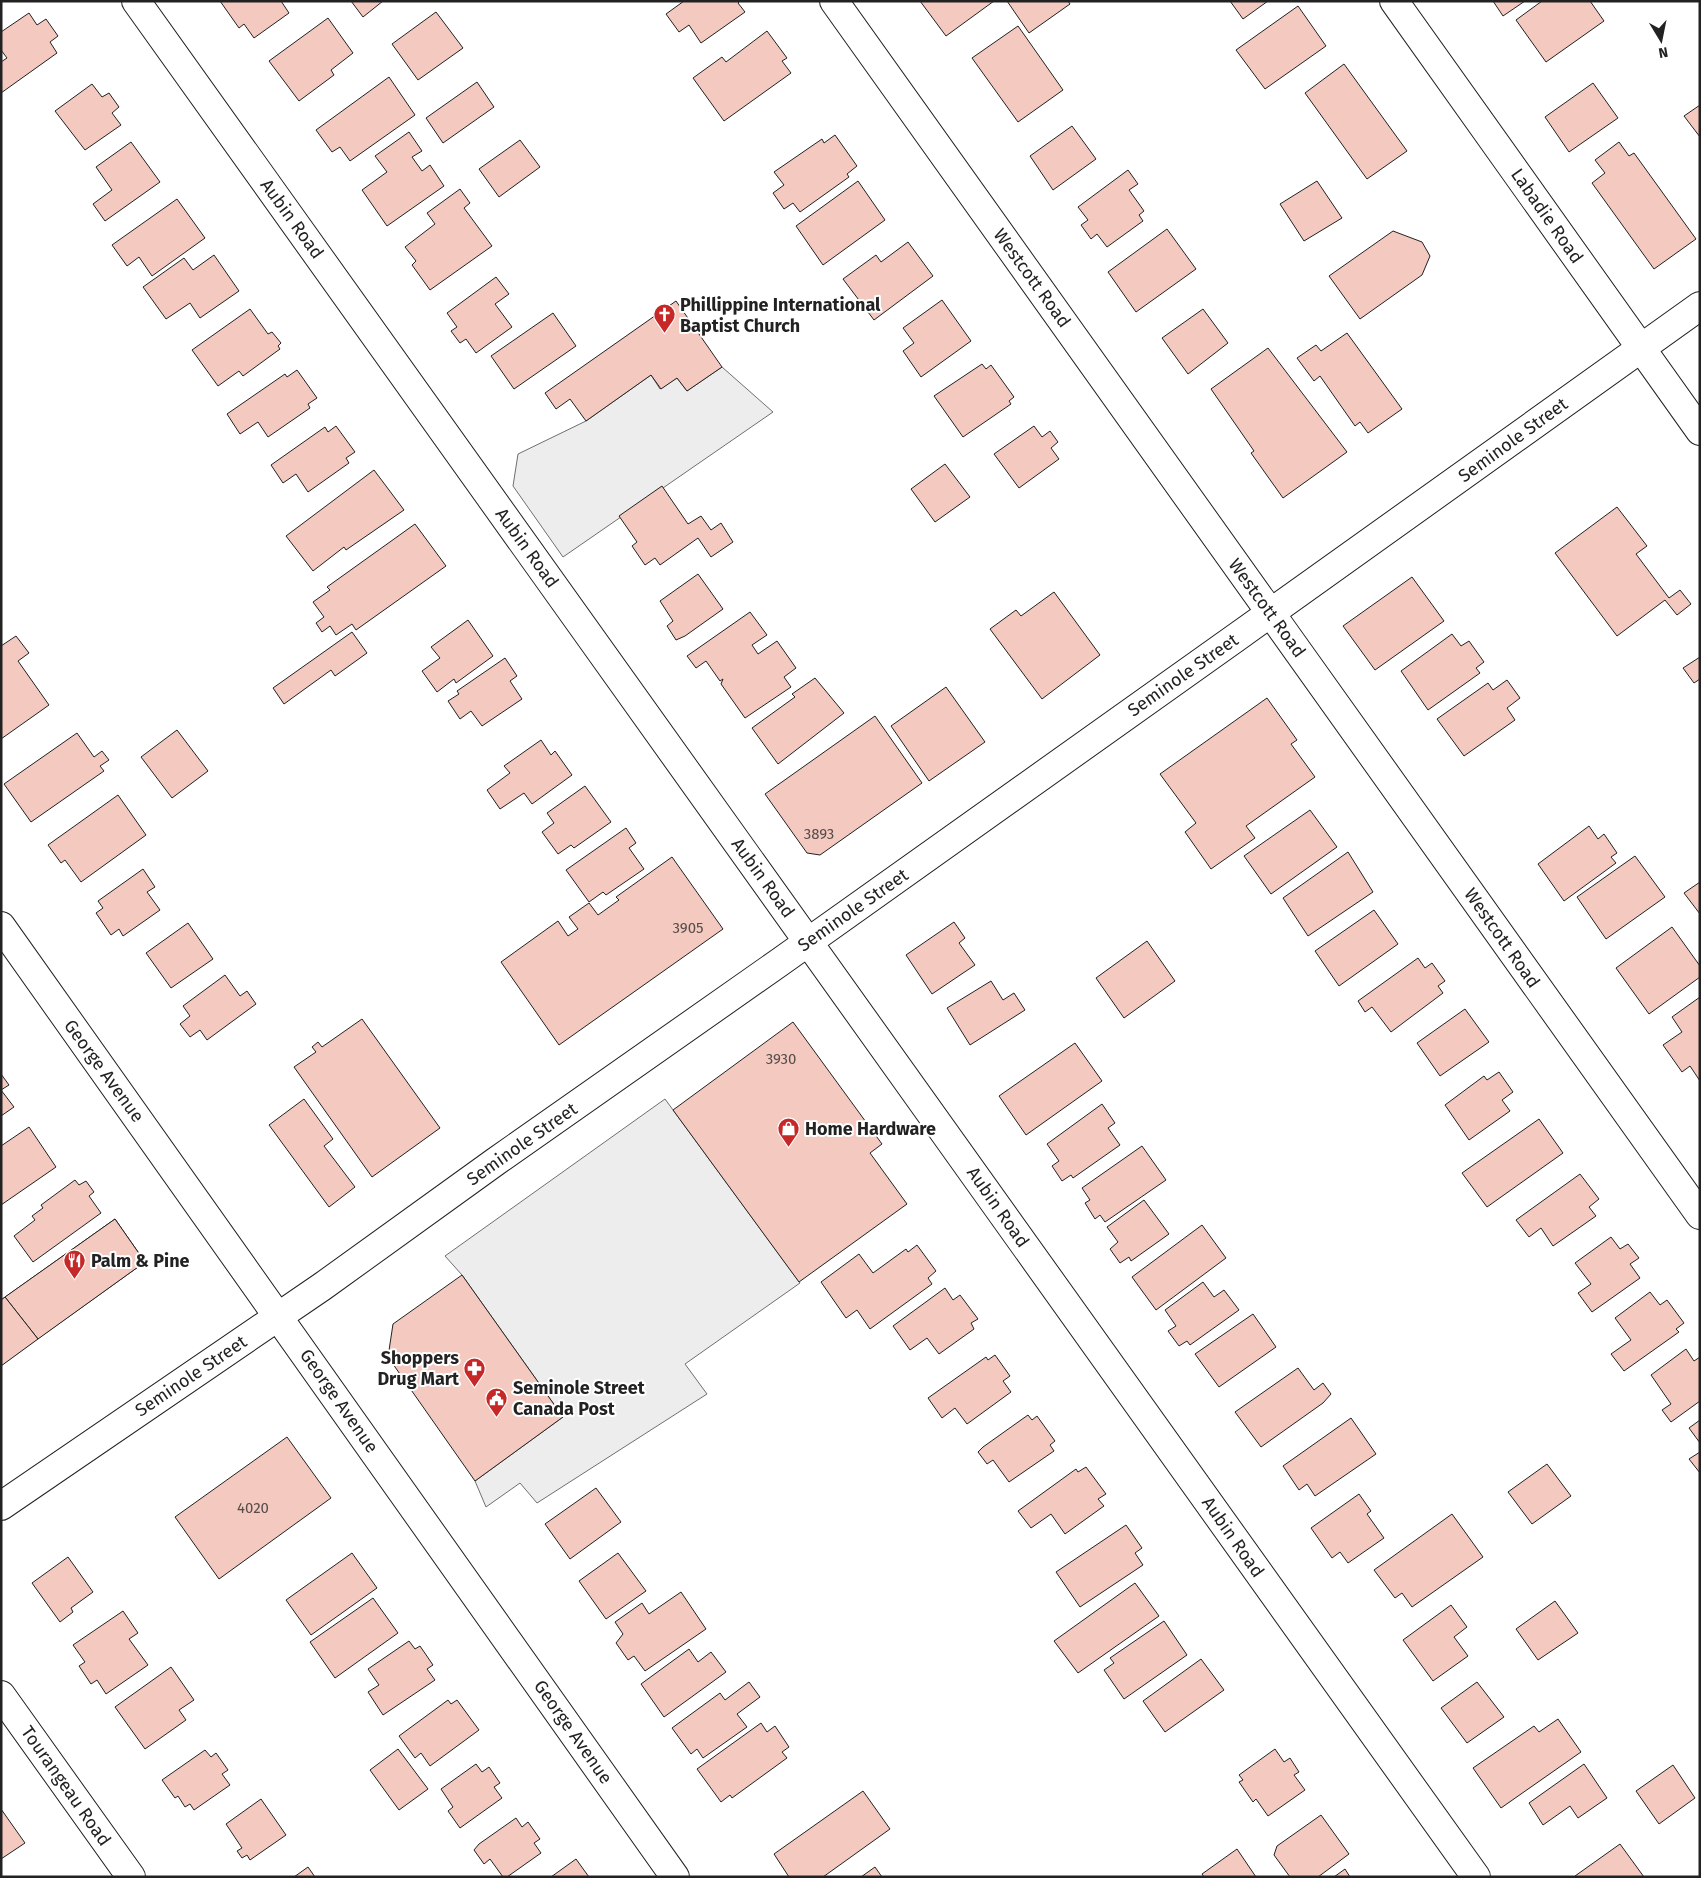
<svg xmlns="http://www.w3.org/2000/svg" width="1701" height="1878" viewBox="0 0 1701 1878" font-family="'Fira Sans',sans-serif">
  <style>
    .parking { fill: #ededed; stroke: #6f6f6f }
    .building { fill: #f3c9c0; stroke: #222 }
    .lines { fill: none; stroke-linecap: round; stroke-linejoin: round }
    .minor-casing { stroke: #222; stroke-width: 30 }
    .minor { stroke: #fff; stroke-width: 28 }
    .labels { text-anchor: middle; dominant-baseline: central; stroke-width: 4; stroke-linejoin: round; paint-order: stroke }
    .number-label { font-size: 15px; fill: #564c4a }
    .street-label { font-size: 18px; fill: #222; stroke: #fff }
    .poi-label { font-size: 18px; font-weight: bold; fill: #222; stroke: #fff; text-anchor: start }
  </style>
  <rect width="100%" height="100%" fill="#fff"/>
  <g class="parking">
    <path d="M722,367L773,412L563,557L513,486L518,454L586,421L651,375L660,389L677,378L687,391Z"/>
    <path d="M665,1099L800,1283L685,1364L707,1394L537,1503L520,1483L486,1507L475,1481L563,1417L462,1275L445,1256Z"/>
  </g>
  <g class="building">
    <path d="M220,1H281L289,13L254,38L244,24L239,28Z"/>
    <path d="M351,1H383L363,17Z"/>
    <path d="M684,1H740L738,3L745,12L701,43L689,25L679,32L666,14Z"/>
    <path d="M920,1H994L946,36Z"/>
    <path d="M1007,1H1068L1070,4L1029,33Z"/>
    <path d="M1230,1H1268L1243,19Z"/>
    <path d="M1493,1H1525L1503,16Z"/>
    <path d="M1542,1H1590L1604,21L1546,62L1516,20Z"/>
    <path d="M1298,6L1326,46L1265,89L1236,50Z"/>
    <path d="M436,12L463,48L418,80L392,44Z"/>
    <path d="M29,13L37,25L46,19L58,36L50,42L57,53L1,93V62L7,58L1,50V32Z"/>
    <path d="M328,18L353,53L331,70L334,75L299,101L269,61Z"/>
    <path d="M1018,26L1063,90L1018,122L972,58Z"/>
    <path d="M767,31L787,58L782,61L791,73L724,121L693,78L722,57L726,62Z"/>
    <path d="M1344,64L1407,151L1367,179L1305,93Z"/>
    <path d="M389,77L415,115L350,161L340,147L332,152L316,130Z"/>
    <path d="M477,82L494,107L443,143L426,118Z"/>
    <path d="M1593,83L1618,118L1569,152L1545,117Z"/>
    <path d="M92,84L102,97L109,93L119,107L112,113L121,125L85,150L55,111Z"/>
    <path d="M1700,105V137L1684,116Z"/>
    <path d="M1072,126L1096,159L1053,190L1030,156Z"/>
    <path d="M409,132L422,151L412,157L422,171L430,165L444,186L387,226L362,190L387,172L375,156Z"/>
    <path d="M835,135L857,166L847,174L849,177L800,212L793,203L784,209L773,193L784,185L774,172L822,139L824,143Z"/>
    <path d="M520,140L540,167L499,197L479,169Z"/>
    <path d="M131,142L160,182L105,221L93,204L112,190L96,167Z"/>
    <path d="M1619,142L1629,156L1634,153L1696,239L1654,269L1592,183L1605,173L1595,160Z"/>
    <path d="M1128,170L1138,184L1129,190L1144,211L1139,215L1143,221L1107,247L1097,234L1091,239L1081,225L1088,220L1078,207Z"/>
    <path d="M858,181L885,220L823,265L796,226Z"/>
    <path d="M1317,181L1342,218L1304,241L1280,204Z"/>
    <path d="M460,189L470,203L464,208L492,246L430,290L412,265L416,261L405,247L435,224L427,213Z"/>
    <path d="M177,199L205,238L152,276L139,257L127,266L112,245Z"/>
    <path d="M1167,229L1196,269L1136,312L1108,272Z"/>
    <path d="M1393,231L1422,242L1430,256L1422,275L1360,319L1329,276Z"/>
    <path d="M908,242L933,276L874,320L843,279L876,255L881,262Z"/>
    <path d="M214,255L239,291L200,318L190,303L166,319L143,287L184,258L193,270Z"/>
    <path d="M496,277L509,294L495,304L512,327L476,353L466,339L460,343L451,331L457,327L447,313Z"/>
    <path d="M942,300L971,341L921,377L903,351L914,343L903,328Z"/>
    <path d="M676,301L722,367L687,391L677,378L661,389L651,375L586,421L570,399L556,409L545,393Z"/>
    <path d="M250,309L268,334L272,332L281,343L278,346L280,349L243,376L239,371L218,386L192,350Z"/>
    <path d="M1203,309L1228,343L1188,374L1162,338Z"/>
    <path d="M553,313L576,346L514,389L491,356Z"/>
    <path d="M1347,333L1402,409L1368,433L1360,422L1355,426L1320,376L1314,381L1297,358L1316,345L1321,351Z"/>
    <path d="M1268,348L1347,452L1283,498L1251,453L1254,451L1211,389Z"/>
    <path d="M982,364L986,369L991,365L1014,397L1009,401L1011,404L963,437L934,396Z"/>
    <path d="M297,370L317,398L308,404L310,408L268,437L258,422L240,434L227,414L285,374L287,377Z"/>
    <path d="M336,426L355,452L346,458L349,463L308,492L296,474L283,483L271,465L325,427L328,432Z"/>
    <path d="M1034,426L1042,437L1050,431L1058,442L1051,448L1059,459L1019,488L994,454Z"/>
    <path d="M945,464L970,497L935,522L911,489Z"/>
    <path d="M374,470L404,510L346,550L344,547L313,571L286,536Z"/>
    <path d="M662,486L688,524L701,516L711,530L721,523L733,542L711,557L698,538L660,565L655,558L645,565L632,546L637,542L619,516Z"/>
    <path d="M1617,507L1647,546L1636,554L1669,598L1680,590L1691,604L1677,615L1665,600L1617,636L1555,553Z"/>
    <path d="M415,524L446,566L356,630L352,624L336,635L330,626L322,632L316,623L324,617L313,602L330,590L327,587Z"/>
    <path d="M698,574L723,609L685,636L676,640L667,626L673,621L660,601Z"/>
    <path d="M1412,577L1444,621L1375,670L1343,626Z"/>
    <path d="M1054,592L1100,655L1042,699L990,629L1016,610L1021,616Z"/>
    <path d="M750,612L767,635L752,645L758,654L777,641L796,668L784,677L791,687L745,718L721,684L723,679L720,681L706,661L696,668L687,656Z"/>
    <path d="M468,620L493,656L456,683L454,679L437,692L422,671L440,658L431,647Z"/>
    <path d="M352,632L367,653L335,676L331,670L284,704L273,688Z"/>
    <path d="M1452,634L1461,646L1469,641L1484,662L1476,668L1480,673L1428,710L1401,671Z"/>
    <path d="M16,636L29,653L18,661L49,705L1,739V646Z"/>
    <path d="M1700,657V679L1694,683L1683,668Z"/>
    <path d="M505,658L517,676L510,681L522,699L482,726L471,711L460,719L448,701L459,694L457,691Z"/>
    <path d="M815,678L844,713L778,764L752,728L795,697L792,694Z"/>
    <path d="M1507,680L1520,698L1507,708L1515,720L1464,756L1437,719L1488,683L1493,690Z"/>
    <path d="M946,687L985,742L929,781L891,726Z"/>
    <path d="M1267,698L1297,740L1291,744L1315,777L1246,826L1255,838L1211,869L1185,832L1196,823L1160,774Z"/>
    <path d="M875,716L922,783L820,855L807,853L765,794Z"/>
    <path d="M177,730L208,771L172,798L141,757Z"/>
    <path d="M77,733L94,757L102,751L109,760L100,766L104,771L31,822L4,784Z"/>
    <path d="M541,740L551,755L555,751L572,775L532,804L524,793L500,809L487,790L510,773L504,766Z"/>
    <path d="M585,786L611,822L574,848L571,845L558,854L542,832L554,823L547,813Z"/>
    <path d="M118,795L146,835L81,882L65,860L61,863L48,845Z"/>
    <path d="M1310,810L1337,847L1271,894L1244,856Z"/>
    <path d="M1589,826L1598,839L1604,834L1617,853L1611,857L1616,863L1564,901L1538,864Z"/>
    <path d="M626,828L636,843L629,848L644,869L606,895L603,892L589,902L566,870Z"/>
    <path d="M1348,852L1373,892L1308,936L1283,898Z"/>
    <path d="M1635,856L1665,897L1606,939L1577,897Z"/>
    <path d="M672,857L723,929L559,1045L501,962L558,921L568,936L578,929L569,917L589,903L598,915L619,900L616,897Z"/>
    <path d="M143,869L155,887L147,892L160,910L123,936L119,929L111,935L96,913L103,908L98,901Z"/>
    <path d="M1700,882V914L1684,893Z"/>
    <path d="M1374,910L1398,944L1339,986L1315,951Z"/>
    <path d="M954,922L965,938L959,943L975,965L932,994L906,955Z"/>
    <path d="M188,923L213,959L171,988L146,953Z"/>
    <path d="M1672,927L1700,966V977L1649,1014L1616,968Z"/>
    <path d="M1147,941L1175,981L1124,1018L1096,978Z"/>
    <path d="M1418,958L1425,968L1432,963L1445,981L1438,986L1443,993L1391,1032L1372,1007L1365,1012L1358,1001Z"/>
    <path d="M225,975L240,996L247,991L256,1004L207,1040L200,1030L190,1037L180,1024L190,1016L183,1006Z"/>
    <path d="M991,981L1003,1000L1014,993L1025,1010L970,1045L947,1008Z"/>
    <path d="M1700,997V1081L1690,1066L1682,1072L1663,1045L1682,1032L1672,1017Z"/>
    <path d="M1465,1009L1489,1042L1440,1076L1417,1043Z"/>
    <path d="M362,1019L440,1128L372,1177L294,1067L316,1052L312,1047L318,1042L322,1047Z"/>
    <path d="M793,1022L882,1144L870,1153L907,1204L799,1282L673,1110Z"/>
    <path d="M1075,1043L1102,1081L1026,1135L999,1096Z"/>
    <path d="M1499,1072L1513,1092L1502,1100L1510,1111L1469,1140L1445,1105L1484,1076L1487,1080Z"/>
    <path d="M1,1074L9,1085L1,1090L14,1107L1,1116Z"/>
    <path d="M304,1099L333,1139L324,1146L355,1187L329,1207L269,1125Z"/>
    <path d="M1102,1104L1115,1123L1108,1128L1120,1145L1073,1178L1071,1175L1062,1181L1052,1166L1059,1161L1047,1144Z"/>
    <path d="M1539,1119L1563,1153L1487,1207L1462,1173Z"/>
    <path d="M29,1127L56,1167L1,1205V1146Z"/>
    <path d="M1142,1146L1166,1180L1105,1222L1100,1215L1095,1219L1085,1203L1090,1200L1082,1188Z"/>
    <path d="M1580,1174L1599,1199L1589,1207L1596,1216L1553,1246L1541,1228L1529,1237L1516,1220Z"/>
    <path d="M75,1180L79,1185L86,1181L94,1192L89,1196L101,1213L33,1262L14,1236L35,1220L32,1216L43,1208L41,1205Z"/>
    <path d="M1144,1200L1169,1234L1131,1261L1129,1257L1120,1263L1110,1249L1118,1242L1107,1227Z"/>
    <path d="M115,1219L145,1262L1,1365V1300Z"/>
    <path d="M115,1219L145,1262L38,1339L5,1297Z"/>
    <path d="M1202,1225L1226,1258L1156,1310L1132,1277Z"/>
    <path d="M1611,1237L1620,1249L1628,1244L1639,1258L1630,1264L1640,1278L1592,1312L1578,1293L1591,1284L1575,1263Z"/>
    <path d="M917,1245L936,1271L928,1278L932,1284L870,1329L857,1310L846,1318L821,1282L859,1254L873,1273L906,1249L908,1252Z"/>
    <path d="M462,1275L563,1417L475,1481L388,1357L393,1324Z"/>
    <path d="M1203,1282L1214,1297L1224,1290L1239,1310L1190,1345L1187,1341L1179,1346L1168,1331L1176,1326L1165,1310Z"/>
    <path d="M945,1288L953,1300L960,1295L978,1319L971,1323L974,1329L939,1354L927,1338L910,1350L893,1326Z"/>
    <path d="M1650,1292L1660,1305L1667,1300L1684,1323L1676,1329L1679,1332L1624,1371L1611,1354L1631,1340L1615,1318Z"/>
    <path d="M5,1297L38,1339L1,1366V1300Z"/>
    <path d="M1253,1314L1276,1347L1219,1387L1195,1354Z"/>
    <path d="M1686,1349L1694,1361L1700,1357V1401L1671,1422L1662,1410L1671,1404L1651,1375Z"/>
    <path d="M995,1355L1010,1376L1003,1381L1011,1392L967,1424L955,1408L942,1418L928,1398L986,1357L988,1360Z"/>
    <path d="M1298,1368L1314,1390L1323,1383L1331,1394L1323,1403L1261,1447L1235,1412Z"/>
    <path d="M1028,1415L1032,1420L1037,1416L1055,1441L1050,1445L1054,1451L1009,1482L993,1460L987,1464L978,1452L983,1447Z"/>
    <path d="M1351,1418L1376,1454L1315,1496L1307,1484L1299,1490L1283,1466Z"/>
    <path d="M1700,1420V1443L1689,1428Z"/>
    <path d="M287,1437L331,1498L219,1579L175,1517Z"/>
    <path d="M1700,1452V1473L1689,1459Z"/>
    <path d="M1547,1464L1571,1496L1532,1524L1508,1492Z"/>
    <path d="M1086,1467L1106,1494L1098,1499L1104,1506L1065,1534L1051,1514L1031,1528L1018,1511L1076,1469L1078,1472Z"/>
    <path d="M596,1488L621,1522L570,1559L545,1524Z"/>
    <path d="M1359,1494L1371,1511L1367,1514L1384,1538L1348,1563L1340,1552L1332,1558L1311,1528Z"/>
    <path d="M1452,1514L1483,1557L1412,1607L1402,1593L1395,1598L1374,1570Z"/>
    <path d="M1126,1525L1142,1548L1135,1553L1143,1565L1080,1607L1056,1572Z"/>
    <path d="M352,1553L377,1588L311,1635L286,1600Z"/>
    <path d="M618,1553L646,1591L606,1619L579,1581Z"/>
    <path d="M68,1557L93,1592L71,1608L73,1612L60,1622L32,1583Z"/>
    <path d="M1135,1583L1159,1616L1078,1673L1054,1641Z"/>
    <path d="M681,1592L706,1629L645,1671L634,1656L628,1660L616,1643L623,1634L615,1622L642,1603L649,1614Z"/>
    <path d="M373,1598L398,1633L335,1678L310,1642Z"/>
    <path d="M1555,1601L1578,1633L1538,1660L1516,1629Z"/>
    <path d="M1451,1605L1467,1627L1454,1637L1468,1656L1433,1681L1403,1640Z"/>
    <path d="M123,1611L138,1633L129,1639L148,1665L106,1694L97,1680L91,1684L79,1666L85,1662L73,1645Z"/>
    <path d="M1164,1621L1187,1655L1124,1699L1104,1670L1114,1663L1110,1658Z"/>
    <path d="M409,1641L415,1649L420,1646L433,1665L427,1669L435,1680L383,1715L368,1692L379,1685L368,1669Z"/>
    <path d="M689,1649L698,1662L711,1652L726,1672L664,1717L641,1684Z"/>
    <path d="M1201,1659L1224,1690L1165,1732L1143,1701Z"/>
    <path d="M171,1667L194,1700L179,1710L186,1720L145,1749L115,1707Z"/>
    <path d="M749,1682L760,1697L737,1714L747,1727L703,1758L697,1749L691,1754L672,1728L720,1693L725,1700Z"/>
    <path d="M1477,1682L1504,1717L1467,1743L1441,1708Z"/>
    <path d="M448,1700L451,1704L457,1700L479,1730L430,1766L421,1753L415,1758L399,1736Z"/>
    <path d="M1558,1719L1581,1752L1501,1808L1473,1768L1534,1726L1539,1732Z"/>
    <path d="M761,1723L767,1732L775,1726L789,1747L782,1752L787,1758L732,1798L730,1795L721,1802L697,1769Z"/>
    <path d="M398,1749L428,1789L399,1810L370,1770Z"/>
    <path d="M1275,1749L1284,1762L1290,1758L1299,1772L1294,1775L1305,1790L1268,1816L1256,1799L1253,1802L1239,1782L1243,1780L1239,1775Z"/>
    <path d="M205,1750L211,1757L216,1753L228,1770L222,1774L230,1785L194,1810L190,1804L185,1807L178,1796L175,1798L162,1780Z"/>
    <path d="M476,1764L482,1772L489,1767L500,1783L494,1787L502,1798L460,1828L448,1811L453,1807L441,1789Z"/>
    <path d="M1584,1764L1607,1798L1578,1818L1570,1806L1543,1825L1529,1803Z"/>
    <path d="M1673,1765L1695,1798L1659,1824L1636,1791Z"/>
    <path d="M863,1791L890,1829L823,1877H789L774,1854Z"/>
    <path d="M261,1799L286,1835L250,1860L247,1855L242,1858L237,1851L242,1848L226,1824Z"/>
    <path d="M1,1809L25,1843L1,1859Z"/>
    <path d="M1321,1815L1349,1854L1318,1877H1290L1274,1855L1277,1846Z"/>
    <path d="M516,1818L522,1827L528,1822L540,1839L534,1843L541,1853L507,1877H503L490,1859L484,1864L474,1850L479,1844Z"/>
    <path d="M1620,1844L1644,1877H1576L1575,1876Z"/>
    <path d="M1237,1849L1256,1877H1204L1202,1874Z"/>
    <path d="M576,1859L589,1877H551Z"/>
    <path d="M308,1867L315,1877H294Z"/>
    <path d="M875,1867L882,1877H861Z"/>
    <path d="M1345,1869L1350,1877H1334Z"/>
  </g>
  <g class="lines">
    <defs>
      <g id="minor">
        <path d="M136,1L1476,1877"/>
        <path d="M834,1L1700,1215"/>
        <path d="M1394,1L1700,431"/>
        <path d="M1,926L675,1877"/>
        <path d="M1,1506L323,1286L495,1162L780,962L1234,639L1700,306"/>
        <path d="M1,1695L131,1877"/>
      </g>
    </defs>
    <use href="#minor" class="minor-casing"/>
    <use href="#minor" class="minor"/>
  </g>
  <defs>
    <symbol id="church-pin" viewBox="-11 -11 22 30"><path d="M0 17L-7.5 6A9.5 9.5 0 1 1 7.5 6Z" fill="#c62828" stroke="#fff"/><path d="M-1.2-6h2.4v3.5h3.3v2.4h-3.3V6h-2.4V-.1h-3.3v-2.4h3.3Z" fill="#fff"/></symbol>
    <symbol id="shop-pin" viewBox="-11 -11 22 30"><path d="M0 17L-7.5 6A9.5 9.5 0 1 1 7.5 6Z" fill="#c62828" stroke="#fff"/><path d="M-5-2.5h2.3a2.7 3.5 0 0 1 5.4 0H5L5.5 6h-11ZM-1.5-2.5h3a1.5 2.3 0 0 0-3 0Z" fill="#fff"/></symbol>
    <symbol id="restaurant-pin" viewBox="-11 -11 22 30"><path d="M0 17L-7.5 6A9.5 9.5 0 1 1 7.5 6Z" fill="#c62828" stroke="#fff"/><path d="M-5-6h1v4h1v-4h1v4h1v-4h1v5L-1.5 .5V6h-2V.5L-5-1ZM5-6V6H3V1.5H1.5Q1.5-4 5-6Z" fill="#fff"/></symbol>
    <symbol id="pharmacy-pin" viewBox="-11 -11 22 30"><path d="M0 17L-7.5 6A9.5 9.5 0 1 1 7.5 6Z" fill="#c62828" stroke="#fff"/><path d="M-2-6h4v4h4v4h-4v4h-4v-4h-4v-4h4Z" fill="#fff"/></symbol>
    <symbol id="civic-pin" viewBox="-11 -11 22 30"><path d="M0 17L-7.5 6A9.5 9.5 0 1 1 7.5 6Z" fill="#c62828" stroke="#fff"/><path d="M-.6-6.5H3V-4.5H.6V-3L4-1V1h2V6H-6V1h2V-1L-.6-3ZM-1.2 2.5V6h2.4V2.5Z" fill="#fff"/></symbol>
  </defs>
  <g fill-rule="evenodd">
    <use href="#church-pin" x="652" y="302" width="25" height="34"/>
    <use href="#shop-pin" x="776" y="1116" width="25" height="34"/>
    <use href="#restaurant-pin" x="62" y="1248" width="25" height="34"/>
    <use href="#pharmacy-pin" x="462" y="1356" width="25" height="34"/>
    <use href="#civic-pin" x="484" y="1386" width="25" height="34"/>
  </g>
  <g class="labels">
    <g class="number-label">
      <text x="819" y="834">3893</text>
      <text x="688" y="928">3905</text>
      <text x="781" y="1059">3930</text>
      <text x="253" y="1508">4020</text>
    </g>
    <g class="street-label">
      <text transform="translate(1547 216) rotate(55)">Labadie Road</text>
      <text transform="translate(292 219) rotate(54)">Aubin Road</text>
      <text transform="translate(1032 278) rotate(54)">Westcott Road</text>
      <text transform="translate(1513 440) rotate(-36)">Seminole Street</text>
      <text transform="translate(527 548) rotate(54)">Aubin Road</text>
      <text transform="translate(1267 608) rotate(54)">Westcott Road</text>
      <text transform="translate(1183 675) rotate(-35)">Seminole Street</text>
      <text transform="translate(763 878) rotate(54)">Aubin Road</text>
      <text transform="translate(853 910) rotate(-35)">Seminole Street</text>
      <text transform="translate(1502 938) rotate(55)">Westcott Road</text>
      <text transform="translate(104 1071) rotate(54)">George Avenue</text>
      <text transform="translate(522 1144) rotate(-35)">Seminole Street</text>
      <text transform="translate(998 1207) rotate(55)">Aubin Road</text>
      <text transform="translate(191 1376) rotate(-34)">Seminole Street</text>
      <text transform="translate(339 1401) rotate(55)">George Avenue</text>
      <text transform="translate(1233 1537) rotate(55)">Aubin Road</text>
      <text transform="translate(573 1732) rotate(55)">George Avenue</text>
      <text transform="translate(66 1786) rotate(55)">Tourangeau Road</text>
    </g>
    <g class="poi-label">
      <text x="680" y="305">Phillippine International<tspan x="680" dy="21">Baptist Church</tspan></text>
      <text x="805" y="1129">Home Hardware</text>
      <text x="91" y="1261">Palm &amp; Pine</text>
      <text x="459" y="1358" text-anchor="end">Shoppers<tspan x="459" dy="21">Drug Mart</tspan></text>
      <text x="513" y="1388">Seminole Street<tspan x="513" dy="21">Canada Post</tspan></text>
    </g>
  </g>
  <rect width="1701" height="1878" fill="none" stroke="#222222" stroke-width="5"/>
  <g transform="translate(1661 40) rotate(170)" stroke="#ffffff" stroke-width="4" paint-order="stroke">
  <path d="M0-4L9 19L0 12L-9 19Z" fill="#222222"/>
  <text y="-8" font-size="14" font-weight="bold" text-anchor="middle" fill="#222222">N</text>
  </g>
</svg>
